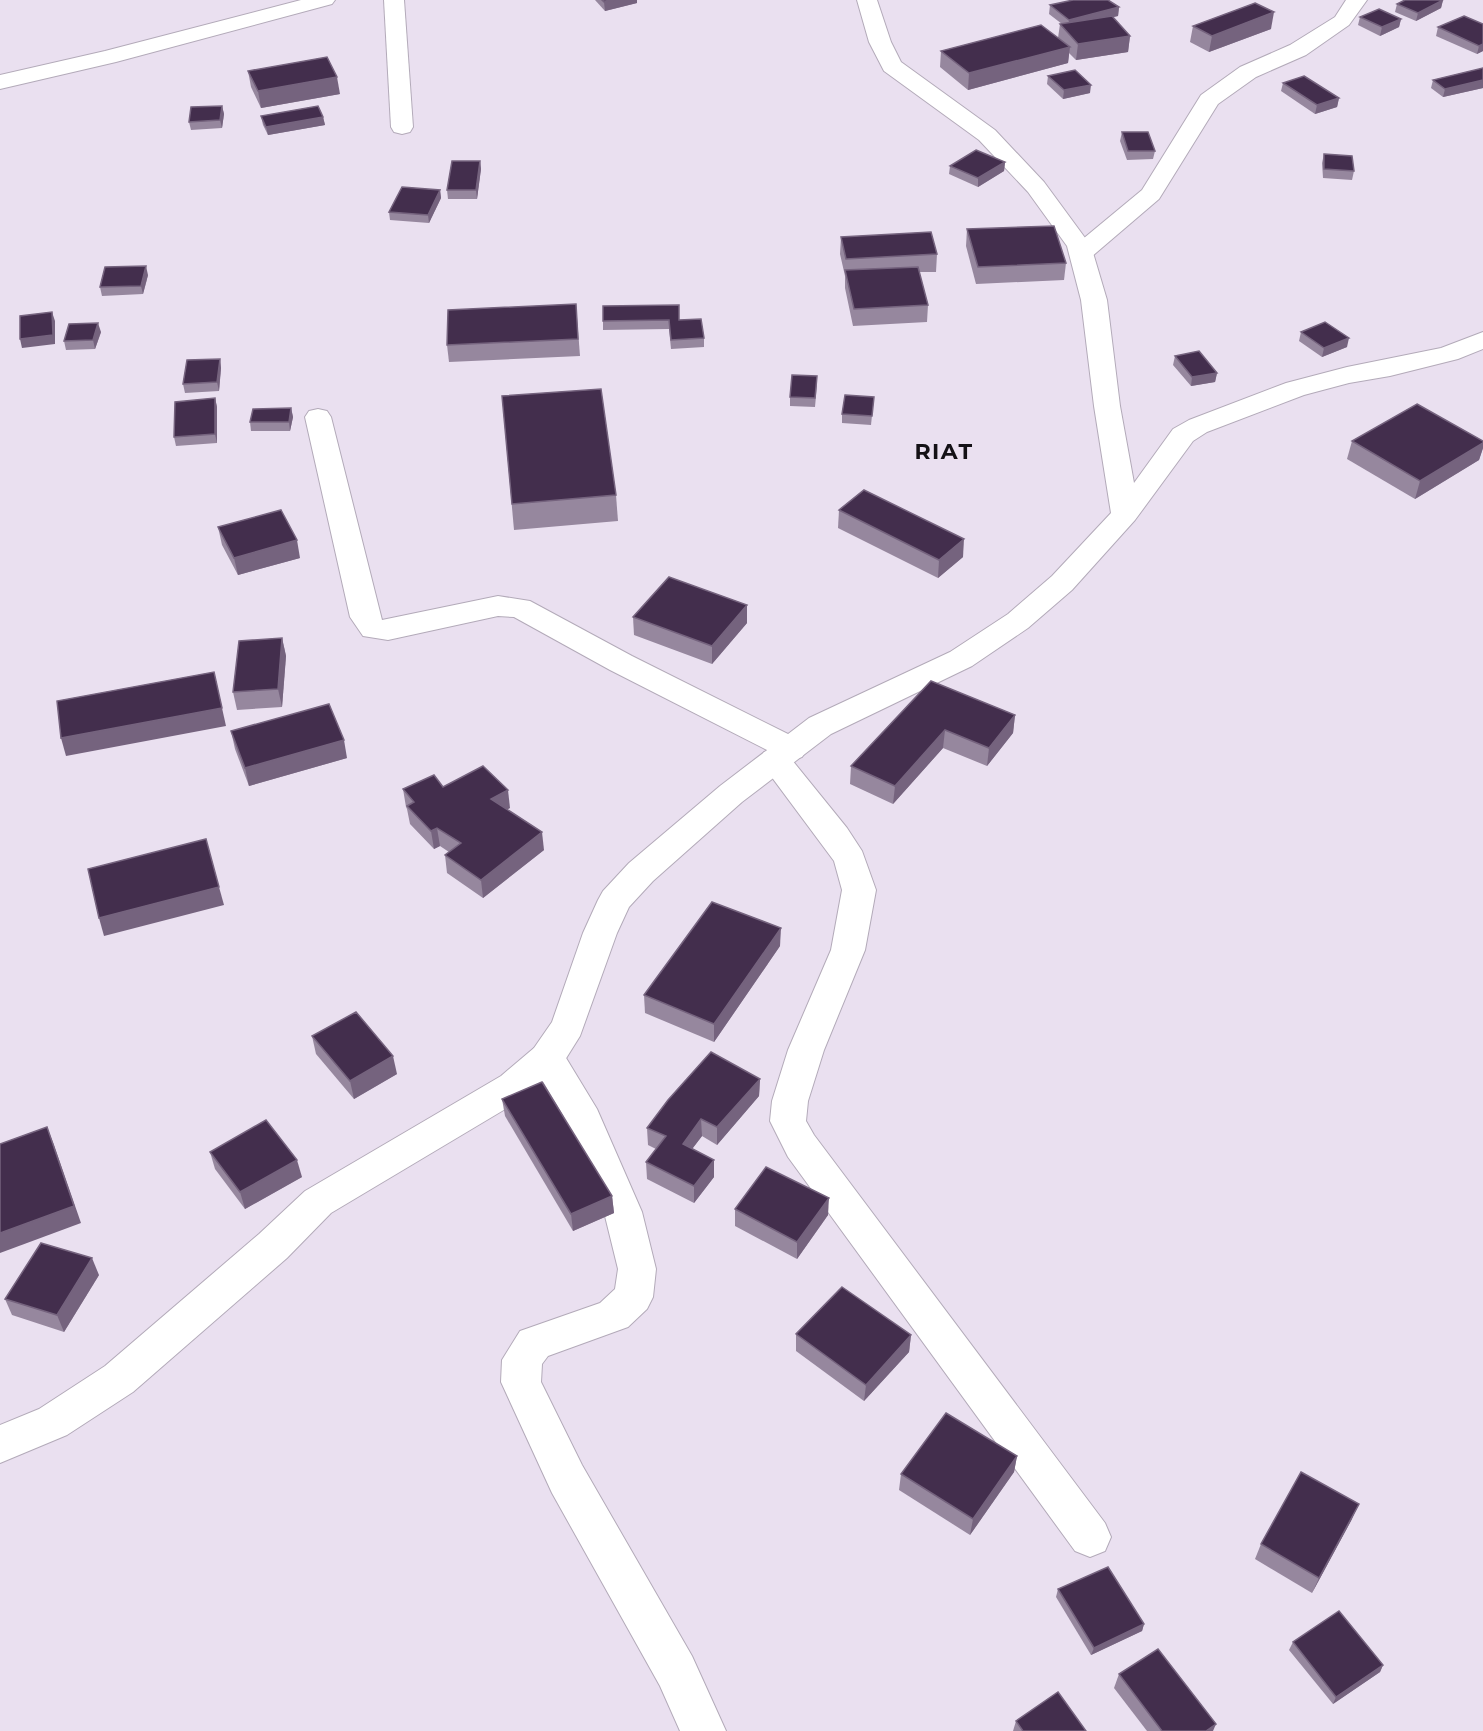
<svg xmlns="http://www.w3.org/2000/svg" width="1483" height="1731" viewBox="0 0 1483 1731" font-family="Montserrat,sans-serif">
  <style>
    .lines { fill: none; stroke-linecap: round; stroke-linejoin: round }
    .street-casing { stroke: #b3aab9; stroke-width: 2 }
    .secondary-casing { stroke: #b3aab9; stroke-width: 2 }
    .street { fill: #fff; fill-rule: evenodd }
    .secondary { fill: #fff; fill-rule: evenodd }
    .wall { fill: #96879e }
    .shaded-wall { fill: #75637e }
    .building { fill: #432e4d; stroke: #75637e; stroke-width: 1.5 }
    .labels { text-anchor: middle; dominant-baseline: central; stroke-width: 6; stroke-linejoin: round; paint-order: stroke }
    .district-label { font-size: 22px; font-weight: bold; letter-spacing: 1.5px; fill: #141116; stroke: #eae0f0 }
  </style>
  <rect width="100%" height="100%" fill="#eae0f0"/>
  <g class="lines">
    <defs>
      <g id="street">
        <path d="M384,0H404L413,127L410,132L402,134L394,132L391,127Z"/>
        <path d="M1346,0H1367L1349,25L1306,55L1256,77L1218,104L1159,199L1090,258L1081,260L1072,258L1069,253L1072,248L1142,190L1201,95L1240,67L1290,45L1335,17Z"/>
        <path d="M318,409L327,411L331,417L382,620L498,596L530,601L632,656L802,741L807,749L802,757L792,760L847,828L862,851L876,890L865,950L824,1050L808,1101L806,1121L814,1135L1105,1523L1111,1537L1105,1551L1090,1557L1075,1551L788,1157L770,1121L772,1101L788,1050L831,950L842,890L834,861L759,760L764,752L769,751L610,670L514,617L498,616L388,640L363,636L350,617L305,417L309,411Z"/>
        <path d="M547,1044L560,1048L597,1109L642,1212L656,1269L653,1297L647,1309L628,1327L548,1356L542,1364L541,1382L582,1465L692,1656L726,1731H680L660,1686L552,1493L501,1382L502,1360L520,1331L600,1303L615,1289L618,1269L604,1212L563,1115L529,1058L534,1048Z"/>
      </g>
      <g id="secondary">
        <path d="M301,0H335L332,4L116,62L0,89V75L105,51Z"/>
        <path d="M857,0H877L891,42L901,62L995,130L1044,182L1091,246L1107,300L1120,406L1134,483L1173,429L1189,420L1286,383L1347,367L1441,348L1483,332V349L1458,359L1390,376L1349,383L1304,395L1207,432L1193,441L1135,520L1072,590L1028,628L972,666L831,734L742,802L653,881L629,907L617,933L580,1036L560,1068L527,1096L331,1213L287,1258L133,1392L67,1435L0,1463V1425L39,1409L105,1366L259,1234L305,1191L501,1076L534,1048L552,1022L583,933L598,900L603,891L629,863L720,786L809,718L950,652L1008,614L1052,576L1111,513L1094,406L1081,300L1067,246L1028,192L979,140L884,71L869,42Z"/>
      </g>
    </defs>
    <use href="#street" class="street-casing"/>
    <use href="#secondary" class="secondary-casing"/>
    <use href="#street" class="street"/>
    <use href="#secondary" class="secondary"/>
  </g>
  <g class="wall">
    <path d="M595,0H637V3L605,11Z"/>
    <path d="M1443,0L1441,8L1416,21L1395,12L1397,4Z"/>
    <path d="M1050,5L1119,7L1118,16L1112,17L1130,36L1128,52L1076,60L1069,53L1068,63L968,90L940,67L941,51L1058,38L1060,24H1062L1049,14Z"/>
    <path d="M1360,17L1401,19L1399,27L1380,36L1358,25Z"/>
    <path d="M1483,24V51L1477,54L1436,36L1438,27Z"/>
    <path d="M1193,26L1271,29L1209,52L1190,42Z"/>
    <path d="M1483,68V88L1443,97L1431,88L1433,80Z"/>
    <path d="M248,71L340,94L261,108L251,87Z"/>
    <path d="M1048,76L1090,93L1063,99L1047,84Z"/>
    <path d="M1283,83L1339,98L1337,107L1315,114L1281,91Z"/>
    <path d="M222,106L224,114L222,128L191,130L189,122Z"/>
    <path d="M261,116L323,117L325,125L268,135L263,125Z"/>
    <path d="M1122,132L1155,151L1153,159L1127,160L1120,141Z"/>
    <path d="M1324,154L1354,171L1352,180L1323,178L1322,163Z"/>
    <path d="M480,161L481,169L477,199H448L447,190Z"/>
    <path d="M1005,162L1004,171L978,187L949,174L950,166Z"/>
    <path d="M440,190L441,198L429,223L390,220L389,212Z"/>
    <path d="M967,229L1066,263L1064,280L976,284L966,246Z"/>
    <path d="M841,237L937,254L936,272H919L928,305L927,322L853,326L845,288V276L840,254Z"/>
    <path d="M148,275L143,294L102,296L100,287Z"/>
    <path d="M576,304L580,356L449,362L447,345Z"/>
    <path d="M679,320L704,338V347L671,349L669,329L603,330V321Z"/>
    <path d="M101,332L95,349L66,350L64,341Z"/>
    <path d="M1301,332L1347,347L1322,357L1299,341Z"/>
    <path d="M1175,356L1217,373L1215,382L1191,386L1173,365Z"/>
    <path d="M220,359L221,368L219,391L185,393L183,384Z"/>
    <path d="M817,385L815,407L790,406V397Z"/>
    <path d="M502,396L616,495L618,521L514,530Z"/>
    <path d="M215,398L217,407V443L176,446L174,437Z"/>
    <path d="M873,406L871,425L842,423V414Z"/>
    <path d="M291,408L293,417L290,431H251L250,422Z"/>
    <path d="M1352,441H1483V448L1479,460L1415,499L1347,459Z"/>
    <path d="M839,510L963,557L938,578L838,528Z"/>
    <path d="M218,527L300,558L238,575L222,545Z"/>
    <path d="M633,617L747,623L712,664L634,635Z"/>
    <path d="M282,638L286,656L282,707L237,710L233,692Z"/>
    <path d="M931,681L1015,715L1013,733L987,766L943,748L893,804L850,784L851,766Z"/>
    <path d="M231,731L347,758L249,786L235,749Z"/>
    <path d="M443,787L510,808L507,809L544,850L483,898L447,873L445,855L449,852L440,846L434,849L410,824L407,809L406,807L403,789Z"/>
    <path d="M780,946L714,1042L645,1013L644,995Z"/>
    <path d="M312,1036L397,1074L354,1099L316,1054Z"/>
    <path d="M760,1079L759,1096L717,1145L702,1136L692,1149L714,1177L694,1203L647,1179L646,1162L656,1149L648,1145L647,1128Z"/>
    <path d="M502,1099L612,1196L614,1213L573,1231L505,1116Z"/>
    <path d="M210,1152L302,1177L245,1209L215,1169Z"/>
    <path d="M735,1209L828,1215L797,1259L735,1226Z"/>
    <path d="M99,1275L64,1332L12,1315L5,1299Z"/>
    <path d="M796,1334L911,1335L909,1352L864,1401L796,1351Z"/>
    <path d="M1017,1456L1014,1472L970,1535L899,1490L901,1474Z"/>
    <path d="M1352,1519L1312,1593L1255,1559L1261,1544Z"/>
    <path d="M1058,1589L1144,1624L1142,1631L1091,1655L1056,1597Z"/>
    <path d="M1293,1642L1383,1665L1380,1672L1333,1704L1289,1650Z"/>
    <path d="M1119,1674L1213,1731H1147L1114,1688Z"/>
    <path d="M1016,1721L1086,1731H1013Z"/>
  </g>
  <g class="shaded-wall">
    <path d="M615,0H637V3L605,11L604,2Z"/>
    <path d="M1443,0L1441,8L1416,21L1418,13Z"/>
    <path d="M1119,7L1118,16L1068,28L1069,20Z"/>
    <path d="M1274,12L1271,29L1209,52L1212,36Z"/>
    <path d="M1401,19L1399,27L1380,36L1382,27Z"/>
    <path d="M1130,36L1128,52L1076,60L1078,44Z"/>
    <path d="M1483,44V51L1477,54L1479,46Z"/>
    <path d="M1070,47L1068,63L968,90L969,73Z"/>
    <path d="M337,77L340,94L261,108L258,91Z"/>
    <path d="M1483,80V88L1443,97L1445,89Z"/>
    <path d="M1091,85L1090,93L1063,99L1064,90Z"/>
    <path d="M1339,98L1337,107L1315,114L1317,105Z"/>
    <path d="M222,106L224,114L222,128L220,120Z"/>
    <path d="M323,117L325,125L268,135L266,127Z"/>
    <path d="M480,161L481,169L477,199L476,190Z"/>
    <path d="M1005,162L1004,171L978,187V178Z"/>
    <path d="M440,190L441,198L429,223L428,215Z"/>
    <path d="M146,266L148,275L143,294L141,286Z"/>
    <path d="M52,312L55,321V344L22,348L20,339Z"/>
    <path d="M98,323L101,332L95,349L93,340Z"/>
    <path d="M1349,338L1347,347L1322,357L1324,348Z"/>
    <path d="M220,359L221,368L219,391L217,382Z"/>
    <path d="M1217,373L1215,382L1191,386L1192,377Z"/>
    <path d="M215,398L217,407V443L215,434Z"/>
    <path d="M291,408L293,417L290,431L289,422Z"/>
    <path d="M1483,443V448L1479,460L1415,499L1420,481Z"/>
    <path d="M964,539L963,557L938,578L939,560Z"/>
    <path d="M297,540L300,558L238,575L234,558Z"/>
    <path d="M747,605V623L712,664V646Z"/>
    <path d="M282,638L286,656L282,707L278,689Z"/>
    <path d="M214,672L226,726L66,756L61,738Z"/>
    <path d="M1015,715L1013,733L987,766L989,748Z"/>
    <path d="M945,730L943,748L893,804L895,786Z"/>
    <path d="M344,740L347,758L249,786L245,768Z"/>
    <path d="M508,790L510,808L493,817L491,799Z"/>
    <path d="M437,828L440,846L434,849L431,831Z"/>
    <path d="M542,832L544,850L483,898L481,880Z"/>
    <path d="M219,887L224,905L104,936L99,918Z"/>
    <path d="M781,928L780,946L714,1042V1024Z"/>
    <path d="M393,1056L397,1074L354,1099L350,1081Z"/>
    <path d="M760,1079L759,1096L717,1145V1127Z"/>
    <path d="M701,1119L702,1136L683,1161V1144Z"/>
    <path d="M47,1127L54,1145L81,1223L0,1253V1233Z"/>
    <path d="M297,1160L302,1177L245,1209L240,1192Z"/>
    <path d="M714,1160V1177L694,1203V1186Z"/>
    <path d="M612,1196L614,1213L573,1231L571,1214Z"/>
    <path d="M829,1198L828,1215L797,1259V1242Z"/>
    <path d="M92,1258L99,1275L64,1332L57,1315Z"/>
    <path d="M911,1335L909,1352L864,1401L866,1385Z"/>
    <path d="M1017,1456L1014,1472L970,1535L973,1519Z"/>
    <path d="M1359,1504L1352,1519L1312,1593L1319,1578Z"/>
    <path d="M1144,1624L1142,1631L1091,1655L1094,1648Z"/>
    <path d="M1383,1665L1380,1672L1333,1704L1336,1697Z"/>
    <path d="M1216,1724L1213,1731H1206Z"/>
  </g>
  <g class="building">
    <path d="M602,0H615L604,2Z"/>
    <path d="M1073,0H1108L1119,7L1069,20L1050,5Z"/>
    <path d="M1405,0H1443L1418,13L1397,4Z"/>
    <path d="M1255,3L1274,12L1212,36L1193,26Z"/>
    <path d="M1379,9L1401,19L1382,27L1360,17Z"/>
    <path d="M1112,16L1130,36L1078,44L1060,24Z"/>
    <path d="M1464,16L1483,24V44L1479,46L1438,27Z"/>
    <path d="M1041,25L1070,47L969,73L941,51Z"/>
    <path d="M327,57L337,77L258,91L248,71Z"/>
    <path d="M1483,68V80L1445,89L1433,80Z"/>
    <path d="M1075,70L1091,85L1064,90L1048,76Z"/>
    <path d="M1304,76L1339,98L1317,105L1283,83Z"/>
    <path d="M222,106L220,120L189,122L191,107Z"/>
    <path d="M318,106L323,117L266,127L261,116Z"/>
    <path d="M1122,132H1148L1155,151H1128Z"/>
    <path d="M976,150L1005,162L978,178L950,166Z"/>
    <path d="M1324,154L1352,156L1354,171L1324,169Z"/>
    <path d="M452,161H480L476,190H447Z"/>
    <path d="M402,187L440,190L428,215L389,212Z"/>
    <path d="M1054,226L1066,263L978,267L967,229Z"/>
    <path d="M931,232L937,254L846,259L841,237Z"/>
    <path d="M146,266L141,286L100,287L105,267Z"/>
    <path d="M918,267L928,305L854,309L845,270Z"/>
    <path d="M576,304L578,339L447,345L448,310Z"/>
    <path d="M679,305V320L701,319L704,338L671,340L669,320L603,321V306Z"/>
    <path d="M52,312L53,335L20,339V316Z"/>
    <path d="M1325,322L1349,338L1324,348L1301,332Z"/>
    <path d="M98,323L93,340L64,341L69,324Z"/>
    <path d="M1199,351L1217,373L1192,377L1175,356Z"/>
    <path d="M220,359L217,382L183,384L187,360Z"/>
    <path d="M792,375L817,376L815,398L790,397Z"/>
    <path d="M601,389L616,495L512,504L502,396Z"/>
    <path d="M845,395L874,397L872,416L842,414Z"/>
    <path d="M215,398V434L174,437L175,402Z"/>
    <path d="M1417,404L1483,441V443L1420,481L1352,441Z"/>
    <path d="M291,408L289,422H250L253,409Z"/>
    <path d="M864,490L964,539L939,560L839,510Z"/>
    <path d="M281,510L297,540L234,558L218,527Z"/>
    <path d="M669,577L747,605L712,646L633,617Z"/>
    <path d="M282,638L278,689L233,692L239,641Z"/>
    <path d="M214,672L222,708L61,738L57,701Z"/>
    <path d="M931,681L1015,715L989,748L945,730L895,786L851,766Z"/>
    <path d="M329,704L344,740L245,768L231,731Z"/>
    <path d="M483,766L508,790L491,799L542,832L481,880L445,855L461,843L437,828L431,831L407,806L414,802L403,789L434,775L443,787Z"/>
    <path d="M206,839L219,887L99,918L88,869Z"/>
    <path d="M712,902L781,928L714,1024L644,995Z"/>
    <path d="M356,1012L393,1056L350,1081L312,1036Z"/>
    <path d="M711,1052L760,1079L717,1127L701,1119L683,1144L714,1160L694,1186L646,1162L666,1136L647,1128L668,1100Z"/>
    <path d="M542,1082L612,1196L571,1214L502,1099Z"/>
    <path d="M266,1120L297,1160L240,1192L210,1152Z"/>
    <path d="M47,1127L74,1206L0,1233V1144Z"/>
    <path d="M766,1167L829,1198L797,1242L735,1209Z"/>
    <path d="M41,1243L92,1258L57,1315L5,1299Z"/>
    <path d="M842,1287L911,1335L866,1385L796,1334Z"/>
    <path d="M946,1413L1017,1456L973,1519L901,1474Z"/>
    <path d="M1301,1472L1359,1504L1319,1578L1261,1544Z"/>
    <path d="M1108,1567L1144,1624L1094,1648L1058,1589Z"/>
    <path d="M1339,1611L1383,1665L1336,1697L1293,1642Z"/>
    <path d="M1158,1649L1216,1724L1206,1731H1162L1119,1674Z"/>
    <path d="M1058,1692L1086,1731H1023L1016,1721Z"/>
  </g>
  <g class="labels">
    <g class="district-label">
      <text x="944" y="451">RIAT</text>
    </g>
  </g>
</svg>
